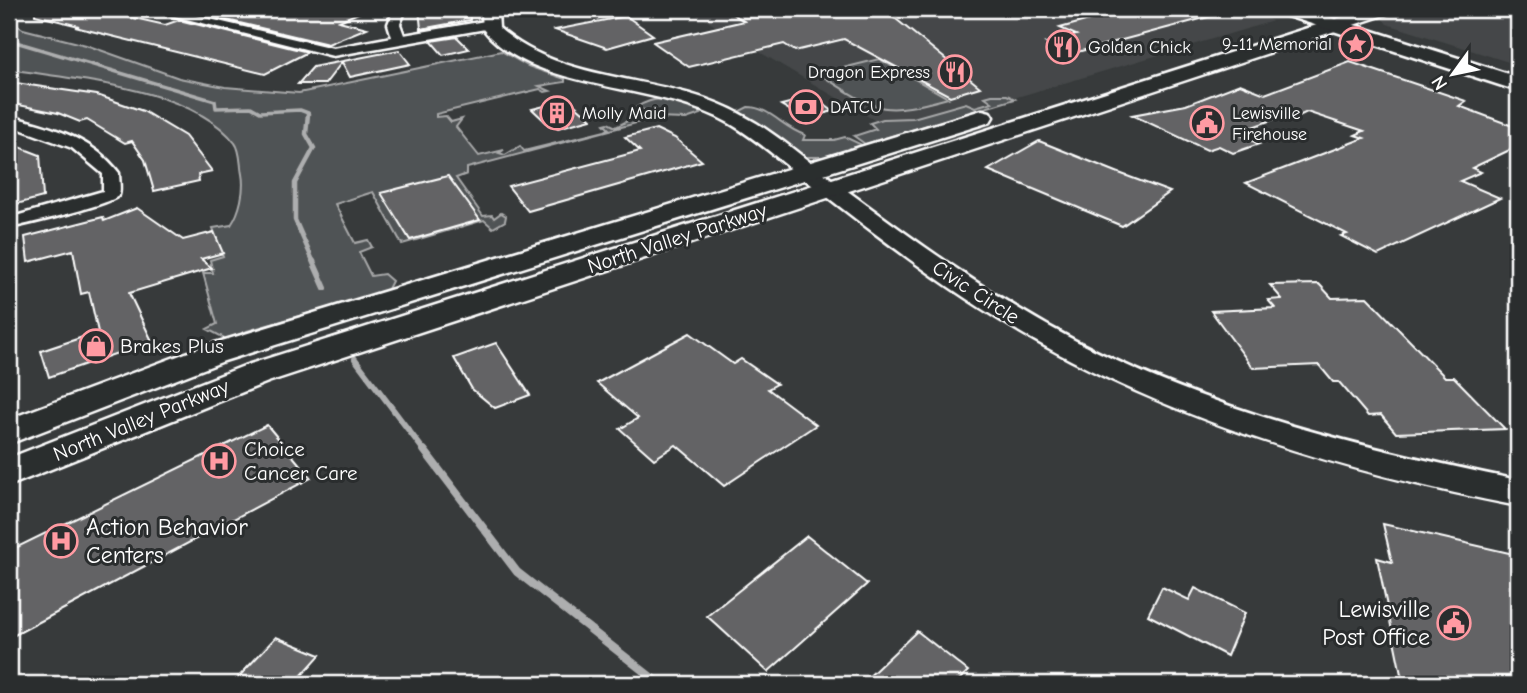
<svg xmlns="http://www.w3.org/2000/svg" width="1527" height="693" viewBox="0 0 1527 693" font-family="'Comic Neue',sans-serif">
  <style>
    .built { fill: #444748 }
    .green { fill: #505354; stroke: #a8a9aa; stroke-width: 2 }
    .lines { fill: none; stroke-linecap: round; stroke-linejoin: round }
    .stream-far3 { stroke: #adaeaf; stroke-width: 3.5 }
    .stream-far2 { stroke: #adaeaf; stroke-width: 4.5 }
    .stream-far1 { stroke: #adaeaf; stroke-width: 6 }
    .stream { stroke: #adaeaf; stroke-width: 8 }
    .building { fill: #636465; stroke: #fff; stroke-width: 2 }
    .minor-casing { stroke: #fff; stroke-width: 5 }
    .tertiary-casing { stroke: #fff; stroke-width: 5 }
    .secondary-casing { stroke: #fff; stroke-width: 5 }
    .primary-casing { stroke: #fff; stroke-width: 5 }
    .minor { fill: #2a2d2e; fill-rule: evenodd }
    .tertiary { fill: #2a2d2e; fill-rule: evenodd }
    .secondary { fill: #2a2d2e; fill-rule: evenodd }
    .primary { fill: #2a2d2e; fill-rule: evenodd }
    .labels { text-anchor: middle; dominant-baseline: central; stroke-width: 6; stroke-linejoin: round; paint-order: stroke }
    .far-poi-label { font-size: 18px; fill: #fff; stroke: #2a2d2e; text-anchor: start }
    .street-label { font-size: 21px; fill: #fff; stroke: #2a2d2e }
    .poi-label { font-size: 21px; fill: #fff; stroke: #2a2d2e; text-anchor: start }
    .near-poi-label { font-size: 24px; fill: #fff; stroke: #2a2d2e; text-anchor: start }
  </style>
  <rect width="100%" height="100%" fill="#373a3b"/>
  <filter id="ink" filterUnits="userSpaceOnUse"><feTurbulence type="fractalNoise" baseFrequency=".0143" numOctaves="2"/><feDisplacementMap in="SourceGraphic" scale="14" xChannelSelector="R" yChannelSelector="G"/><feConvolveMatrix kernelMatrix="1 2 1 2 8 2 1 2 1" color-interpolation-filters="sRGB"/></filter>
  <g filter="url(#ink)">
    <g class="built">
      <path d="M687,9H1242L1273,21L896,133Z"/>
      <path d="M1403,9H1518V65L1387,24L1380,16Z"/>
    </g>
    <g class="green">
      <path d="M9,20L23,29L86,45L179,78L225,87L299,93L501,51L528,66L565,79V82L539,86L550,91L545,92L540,89L436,114V117L446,116L451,122L462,119L456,127L479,156L504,150L499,153L505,155L520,146L524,151L605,131L609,129L604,124L608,123L616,127L646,111L637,107C661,92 673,102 698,110L701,114L686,119L655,118L467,168V174L456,178L483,216L492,215L494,218L501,213L506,216L505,221L493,228L484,220L402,244L373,192L335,204L355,243L368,240L372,247L359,252L371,276L384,274L392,281L387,291L247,331L228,340L207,329L217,324L203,273H213L210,260L223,256L213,228L231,225C240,212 245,190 242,174C240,165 241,150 235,143C192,87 74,80 9,69Z"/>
      <path d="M879,59L948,98C879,117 878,111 819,74Z"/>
      <path d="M992,95H1007L1015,99L865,144L854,136L876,129L870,123L883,119L913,118L966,103L975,107L992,102L985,97Z"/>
      <path d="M748,107C770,107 784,129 805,135L803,140H834L845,137L862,145L825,157H806L738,112Z"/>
    </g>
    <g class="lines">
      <path class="stream-far3" d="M9,40L215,101L216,108L251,107L260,112L300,110L308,113V116"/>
      <path class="stream-far2" d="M308,114L306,134L314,148L295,183V220L314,263"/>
      <g class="stream-far1">
        <path d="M313,261L325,288"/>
        <path d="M355,359L425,452"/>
      </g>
      <path class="stream" d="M424,450L517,572L660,684"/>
    </g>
    <g class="building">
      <path d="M35,9H95L165,25L179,20L308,52L265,74L75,27L79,26L35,15Z"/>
      <path d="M209,9H368L339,21L367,28L328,44L197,13Z"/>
      <path d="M419,9H470V20L421,29Z"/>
      <path d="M724,9H874L896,19L980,87L950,96L844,39L795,51L784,44L689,67L653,42L744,21Z"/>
      <path d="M1129,9H1222L1223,13L1070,54L1046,43L1076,35L1060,28Z"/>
      <path d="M626,16L653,35L607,48L555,30Z"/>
      <path d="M457,37L469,49L443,55L431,41Z"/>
      <path d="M399,50L410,64L350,77L342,62L325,84H298L313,67Z"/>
      <path d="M1350,62L1466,101L1459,106L1518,128V146L1472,168L1481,172L1460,181L1500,198L1378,255L1341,236L1347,234L1246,183L1364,138L1355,135L1364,131L1307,112L1299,116L1291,113L1236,133L1259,144L1233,153L1219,146L1207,150L1132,115L1186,105L1240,84L1265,94Z"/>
      <path d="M9,82L97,95L143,111L185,136L212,171L198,174L199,181L154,191L145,160L132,141L125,143L87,120L80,122L58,113L9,103Z"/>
      <path d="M813,97L833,111L805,119L781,105Z"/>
      <path d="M569,100L591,119L558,128L554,124L549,125L532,109Z"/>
      <path d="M656,129L675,138L702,161L528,211L508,186L640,151L625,137Z"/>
      <path d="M1039,141L1119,173L1170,192L1122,226L988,170Z"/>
      <path d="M9,143L40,155L43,197L9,206Z"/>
      <path d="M448,176L480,220L410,240L381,193Z"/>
      <path d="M137,208L183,240L214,232L223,253L201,259L212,268L129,293L152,341L49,377L41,351L98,332L89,292L81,294L73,250L28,262L25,237L103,217L104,221Z"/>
      <path d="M1319,284L1332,298L1367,297L1445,377H1454L1505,429L1396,433L1381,415L1368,416L1339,382H1333L1319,365L1253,368L1211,311L1275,308L1268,300L1282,299L1270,285Z"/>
      <path d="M690,333L733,364L741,359L777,384L768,389L816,425L724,486L676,445L654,459L620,429L638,418L597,383Z"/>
      <path d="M496,343L530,395L495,408L472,389L454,358Z"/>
      <path d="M267,425L311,478L9,638V551Z"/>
      <path d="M1383,524L1518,555V684H1403L1377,558L1392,562Z"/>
      <path d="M807,536L867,584L768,672L707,616Z"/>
      <path d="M1162,587L1189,600L1195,588L1245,613L1227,656L1148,615Z"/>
      <path d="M917,631L968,671L955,684H861Z"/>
      <path d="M276,637L320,655L294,684H232Z"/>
    </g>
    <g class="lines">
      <defs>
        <g id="minor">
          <path d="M147,9H167L333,48L392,37L388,24L394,9H406L400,24L404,35L491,20L497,24L491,28L333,56Z"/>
          <path d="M9,116C49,126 93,138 119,173C119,179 121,190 119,195C114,204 24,225 9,228V218L103,191V174L72,148L9,125Z"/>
        </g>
        <path id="tertiary" d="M485,9H501L498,13L499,28C566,87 665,72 742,115C775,132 805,159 834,181C895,226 956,271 1021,310C1171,402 1348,445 1518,480V506C1327,469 1130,408 967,299C912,263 860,222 808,182C782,162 757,139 729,123C658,82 532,92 483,29L482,13Z"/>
        <g id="secondary">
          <path d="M1367,9H1393L1390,13L268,382L9,486V458L244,366Z"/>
          <path d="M982,110L990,112L993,117L990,122L224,361L9,444V419L202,347Z"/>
        </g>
        <path id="primary" d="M1275,9H1304L1518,77V91L1278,13Z"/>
      </defs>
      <use href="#minor" class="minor-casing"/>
      <use href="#tertiary" class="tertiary-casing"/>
      <use href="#secondary" class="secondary-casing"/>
      <use href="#primary" class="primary-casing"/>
      <use href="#minor" class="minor"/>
      <use href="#tertiary" class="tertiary"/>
      <use href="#secondary" class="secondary"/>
      <use href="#primary" class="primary"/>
    </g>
  </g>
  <defs>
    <symbol id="sight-ring" viewBox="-11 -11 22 22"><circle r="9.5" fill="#2a2d2e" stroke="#ff9aa2" stroke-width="1.5"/><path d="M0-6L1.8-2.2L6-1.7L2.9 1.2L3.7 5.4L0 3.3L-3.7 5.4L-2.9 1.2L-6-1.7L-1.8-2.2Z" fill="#ff9aa2"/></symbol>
    <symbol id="restaurant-ring" viewBox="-11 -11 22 22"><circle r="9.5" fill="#2a2d2e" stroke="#ff9aa2" stroke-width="1.5"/><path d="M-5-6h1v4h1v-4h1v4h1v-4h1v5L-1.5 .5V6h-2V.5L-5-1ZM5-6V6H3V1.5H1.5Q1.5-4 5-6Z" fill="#ff9aa2"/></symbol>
    <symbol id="bank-ring" viewBox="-11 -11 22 22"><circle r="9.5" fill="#2a2d2e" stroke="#ff9aa2" stroke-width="1.5"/><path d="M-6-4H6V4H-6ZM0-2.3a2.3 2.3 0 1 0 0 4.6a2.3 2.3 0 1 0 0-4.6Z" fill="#ff9aa2"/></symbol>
    <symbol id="building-ring" viewBox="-11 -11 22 22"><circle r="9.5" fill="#2a2d2e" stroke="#ff9aa2" stroke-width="1.5"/><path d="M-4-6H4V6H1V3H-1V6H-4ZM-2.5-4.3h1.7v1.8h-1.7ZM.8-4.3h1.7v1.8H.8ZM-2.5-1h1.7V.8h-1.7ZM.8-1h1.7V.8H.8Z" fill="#ff9aa2"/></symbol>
    <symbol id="civic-ring" viewBox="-11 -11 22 22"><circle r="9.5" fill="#2a2d2e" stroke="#ff9aa2" stroke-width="1.5"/><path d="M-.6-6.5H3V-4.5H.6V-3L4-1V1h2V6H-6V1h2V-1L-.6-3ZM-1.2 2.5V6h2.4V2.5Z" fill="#ff9aa2"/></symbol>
    <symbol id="shop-ring" viewBox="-11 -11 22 22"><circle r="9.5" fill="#2a2d2e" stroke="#ff9aa2" stroke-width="1.5"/><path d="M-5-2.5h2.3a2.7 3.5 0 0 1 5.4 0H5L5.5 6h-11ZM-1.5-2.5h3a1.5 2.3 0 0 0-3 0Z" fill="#ff9aa2"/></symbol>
    <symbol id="hospital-ring" viewBox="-11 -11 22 22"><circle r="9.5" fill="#2a2d2e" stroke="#ff9aa2" stroke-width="1.5"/><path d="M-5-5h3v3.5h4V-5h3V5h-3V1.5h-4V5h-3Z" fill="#ff9aa2"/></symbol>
  </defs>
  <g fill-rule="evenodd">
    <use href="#sight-ring" x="1337" y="25" width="38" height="38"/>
    <use href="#restaurant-ring" x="1044" y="28" width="38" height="38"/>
    <use href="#restaurant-ring" x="936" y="53" width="38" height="38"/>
    <use href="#bank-ring" x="787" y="88" width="38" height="38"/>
    <use href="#building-ring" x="538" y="94" width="38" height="38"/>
    <use href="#civic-ring" x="1188" y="104" width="38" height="38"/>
    <use href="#shop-ring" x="77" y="327" width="38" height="38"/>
    <use href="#hospital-ring" x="200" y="442" width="38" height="38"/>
    <use href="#hospital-ring" x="42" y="522" width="38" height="38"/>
    <use href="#civic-ring" x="1435" y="604" width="38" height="38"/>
  </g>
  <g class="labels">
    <g class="far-poi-label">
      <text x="1332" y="44" text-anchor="end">9-11 Memorial</text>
      <text x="1088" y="47">Golden Chick</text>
      <text x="930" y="72" text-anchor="end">Dragon Express</text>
      <text x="830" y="107">DATCU</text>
      <text x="582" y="113">Molly Maid</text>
      <text x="1232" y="113">Lewisville<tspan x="1232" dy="21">Firehouse</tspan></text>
    </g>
    <g class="street-label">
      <text transform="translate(677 238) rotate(-18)">North Valley Parkway</text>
      <text transform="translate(976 292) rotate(33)">Civic Circle</text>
      <text transform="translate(141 420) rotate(-22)">North Valley Parkway</text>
    </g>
    <g class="poi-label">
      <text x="120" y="346">Brakes Plus</text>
      <text x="244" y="449">Choice<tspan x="244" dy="24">Cancer Care</tspan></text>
    </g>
    <g class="near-poi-label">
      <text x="86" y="527">Action Behavior<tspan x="86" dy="28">Centers</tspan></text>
      <text x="1430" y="609" text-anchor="end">Lewisville<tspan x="1430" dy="28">Post Office</tspan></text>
    </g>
  </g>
  <rect width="1527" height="693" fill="none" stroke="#2a2d2e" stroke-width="35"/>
  <rect x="18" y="18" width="1492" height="658" fill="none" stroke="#fff" stroke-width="2.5" filter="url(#ink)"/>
  <g transform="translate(1453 74) rotate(237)" stroke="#2a2d2e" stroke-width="5" paint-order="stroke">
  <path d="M0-5L12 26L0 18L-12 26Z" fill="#ffffff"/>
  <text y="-10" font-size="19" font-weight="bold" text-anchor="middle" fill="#ffffff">N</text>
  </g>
</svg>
